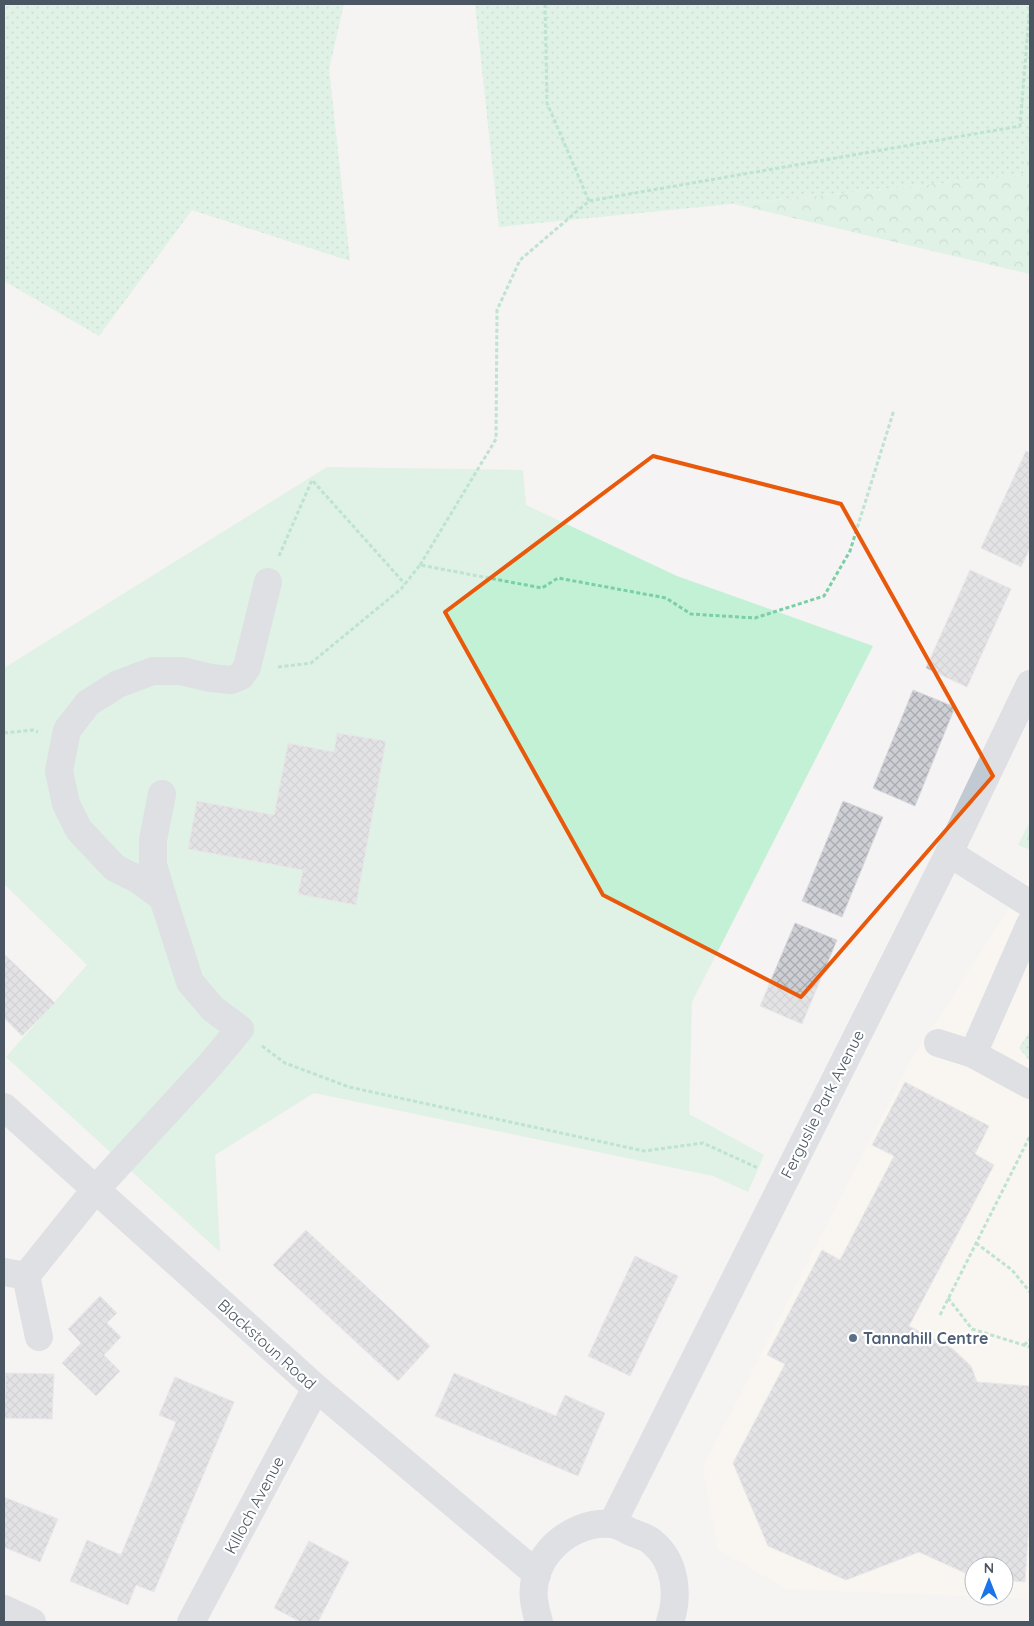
<svg xmlns="http://www.w3.org/2000/svg" width="1034" height="1626" viewBox="0 0 1034 1626" font-family="Quicksand,sans-serif">
  <style>
    .commercial { fill: #fdf9ef; fill-rule: evenodd }
    .green { fill: #c3f1d5 }
    .forest { fill: url(#forest-crowns) }
    .park { fill: url(#park-dots) }
    .building { fill: url(#building-cross-hatch); stroke: #d7d9de }
    .lines { fill: none; stroke-linecap: round; stroke-linejoin: round }
    .path { stroke: #7ad0a6; stroke-width: 3; stroke-dasharray: 4 2.5; stroke-linecap: butt }
    .minor { stroke: #c1cad2; stroke-width: 28 }
    .marked { fill: none; stroke: #e8590c; stroke-width: 4; stroke-linejoin: round }
    .service-dot { fill: #5c6f8a; stroke: #fff; stroke-width: 2 }
    .labels { text-anchor: middle; dominant-baseline: central; stroke-width: 4.5; stroke-linejoin: round; paint-order: stroke }
    .street-label { font-size: 16px; fill: #4a5661; stroke: #fff }
    .service-label { font-size: 16px; font-weight: bold; fill: #4e5e75; stroke: #fff; text-anchor: start }
  </style>
  <defs>
    <pattern id="forest-crowns" width="20" height="18" patternUnits="userSpaceOnUse" patternTransform="scale(1.25)"><rect width="20" height="18" fill="#c3f1d5"/><path d="M2 6a3 3 0 1 1 6 0M12 15a3 3 0 1 1 6 0" fill="none" stroke="#a0c6b0"/></pattern>
    <pattern id="park-dots" width="8" height="8" patternUnits="userSpaceOnUse" patternTransform="scale(1.25)"><rect width="8" height="8" fill="#c3f1d5"/><path d="M2 2h.1M6 6h.1" fill="none" stroke="#a0c6b0" stroke-width="1.8" stroke-linecap="round"/></pattern>
    <pattern id="building-cross-hatch" width="8" height="8" patternUnits="userSpaceOnUse" patternTransform="scale(1.25)"><rect width="8" height="8" fill="#cdcfd5"/><path d="M0 0l8 8M0 8l8-8" fill="none" stroke="#a8abb0"/></pattern>
  </defs>
  <rect width="100%" height="100%" fill="#f5f3f3"/>
  <path class="commercial" d="M1030,876V1031L1019,1048L1030,1061V1599L786,1589L717,1549L703,1467L908,1065ZM974,1566H1004V1596H974Z"/>
  <path class="green" d="M327,467L523,470L526,505L677,576L873,646L692,1002L689,1114L764,1155L748,1192L713,1176L314,1093L215,1155L220,1252L6,1057L87,965L4,884V668Z"/>
  <g class="forest">
    <path d="M1030,127V274L734,204L1023,175Z"/>
    <path d="M1030,821V850L1018,845Z"/>
  </g>
  <g class="park">
    <path d="M4,4H344L329,69L350,261L192,210L99,336L4,281Z"/>
    <path d="M475,4H1030V127L1023,175L499,227Z"/>
    <path d="M1030,1031V1061L1019,1048Z"/>
  </g>
  <g class="building">
    <path d="M1026,451L1030,453V548L1021,567L981,548Z"/>
    <path d="M970,570L1011,589L967,687L926,668Z"/>
    <path d="M913,690L955,707L915,806L873,788Z"/>
    <path d="M337,733L386,741L356,905L298,894L303,870L188,849L197,801L274,815L288,743L334,752Z"/>
    <path d="M843,801L883,817L842,917L802,901Z"/>
    <path d="M795,923L837,940L802,1024L760,1006Z"/>
    <path d="M4,954L55,1003L22,1036L4,1018Z"/>
    <path d="M905,1082L989,1126L975,1154L994,1165L909,1326L953,1349L971,1366L977,1382L1030,1386V1507L1025,1582L1004,1580V1566H974V1577L919,1552L846,1580L768,1546L733,1463L785,1364L767,1355L822,1250L840,1260L894,1156L872,1145Z"/>
    <path d="M306,1230L430,1346L398,1381L273,1265Z"/>
    <path d="M635,1256L678,1276L630,1376L588,1356Z"/>
    <path d="M100,1296L117,1313L107,1323L121,1337L104,1355L120,1371L96,1396L62,1363L81,1343L68,1329Z"/>
    <path d="M6,1373L54,1374L52,1419L4,1418Z"/>
    <path d="M454,1373L556,1416L565,1395L605,1413L578,1476L435,1416Z"/>
    <path d="M175,1377L234,1402L154,1592L136,1585L128,1605L70,1581L87,1540L121,1555L176,1422L159,1415Z"/>
    <path d="M4,1497L58,1519L40,1562L4,1547Z"/>
    <path d="M309,1541L349,1562L318,1622H301L274,1608Z"/>
  </g>
  <g class="lines">
    <g class="path">
      <path d="M545,4L547,103L589,201"/>
      <path d="M279,556L312,480L405,584"/>
      <path d="M420,565L496,439L497,310L520,260L589,201L1020,126L1030,4"/>
      <path d="M278,667L311,663L401,589L420,565L542,588L558,578L666,598L691,614L755,618L824,596L850,551L894,410"/>
      <path d="M4,733L33,730L38,732"/>
      <path d="M262,1046L285,1063L349,1087L644,1151L703,1143L758,1168"/>
      <path d="M976,1243L1012,1270L1030,1292"/>
      <path d="M948,1298L972,1329L1030,1347"/>
      <path d="M940,1315L1030,1136"/>
      <path d="M1024,1345L1030,1340"/>
    </g>
    <g class="minor">
      <path d="M162,794L153,840V865L163,898"/>
      <path d="M949,853L1030,904"/>
      <path d="M938,1043L973,1054L1030,1085"/>
      <path d="M973,1054L1030,924"/>
      <path d="M4,1107L316,1388L537,1574"/>
      <path d="M4,1272L26,1276L39,1337"/>
      <path d="M26,1276L95,1190L210,1065L240,1029L213,1009L190,982L163,898L139,880L115,868L79,830L66,804L59,771L67,730L88,703L118,684L153,671H181L211,678L231,680L241,676L247,667L268,582"/>
      <path d="M612,1524L949,853L1030,684"/>
      <path d="M4,1609L32,1622"/>
      <path d="M191,1622L316,1388"/>
      <path d="M539,1622C537,1615 535,1607 534,1600C529,1558 569,1521 610,1524C617,1524 625,1529 631,1532C638,1535 647,1537 652,1542C676,1561 679,1595 670,1622"/>
    </g>
  </g>
  <path d="M0 0H1034V1626H0ZM653,456L841,504L993,776L801,997L603,895L445,612Z" fill="#f5f3f3" fill-opacity=".55" fill-rule="evenodd"/>
  <path class="marked" d="M653,456L841,504L993,776L801,997L603,895L445,612Z"/>
  <circle class="service-dot" cx="853" cy="1338" r="5"/>
  <g class="labels">
    <g class="street-label">
      <text transform="translate(822 1104) rotate(-63)">Ferguslie Park Avenue</text>
      <text transform="translate(267 1344) rotate(42)">Blackstoun Road</text>
      <text transform="translate(254 1505) rotate(-62)">Killoch Avenue</text>
    </g>
    <g class="service-label">
      <text x="863" y="1338">Tannahill Centre</text>
    </g>
  </g>
  <rect width="1034" height="1626" fill="none" stroke="#4a5661" stroke-width="10"/>
  <g transform="translate(989 1581)"><circle r="24" fill="#ffffff" stroke="#b7bbc0"/>
  <path d="M0-4L9 19L0 12L-9 19Z" fill="#1a73e8"/>
  <text y="-8" font-size="14" font-weight="bold" text-anchor="middle" fill="#4a5661">N</text>
  </g>
</svg>
